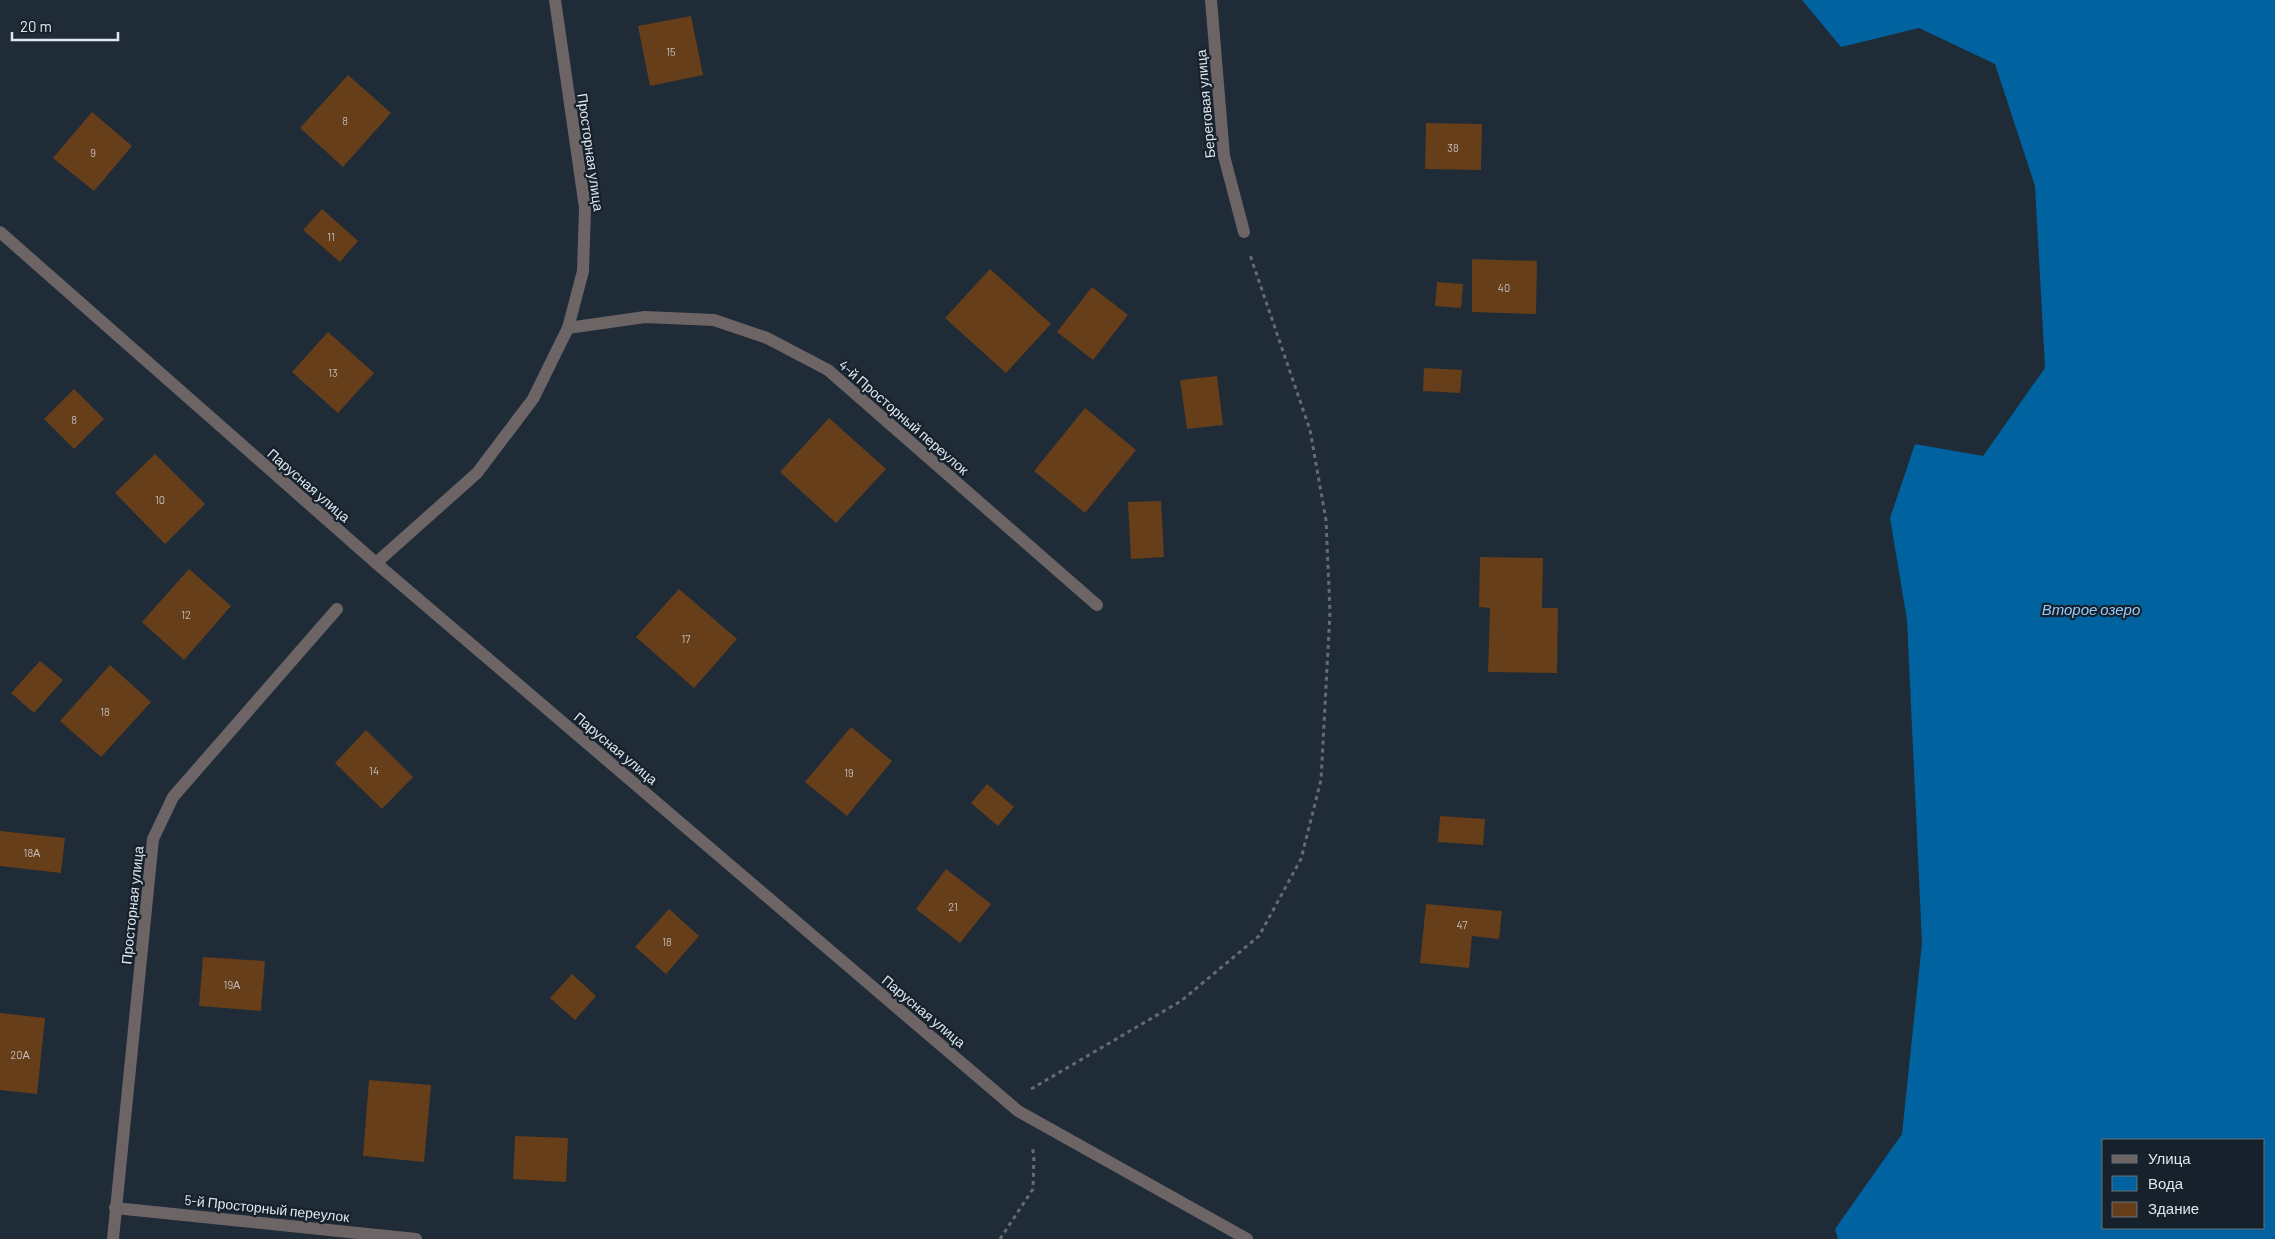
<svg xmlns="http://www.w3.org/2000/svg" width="2275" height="1239" viewBox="0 0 2275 1239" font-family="Barlow,sans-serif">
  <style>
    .water { fill: #00629f; fill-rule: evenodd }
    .building { fill: #663e1a }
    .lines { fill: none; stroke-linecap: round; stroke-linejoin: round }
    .path { stroke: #626c76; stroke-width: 3; stroke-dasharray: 4 4; stroke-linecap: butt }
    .street { stroke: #6d6465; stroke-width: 12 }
    .labels { text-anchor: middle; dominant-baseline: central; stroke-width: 4.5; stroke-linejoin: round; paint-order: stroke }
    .number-label { font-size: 11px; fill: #c1bdb9 }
    .street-label { font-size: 14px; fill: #dfe7ee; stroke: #16212c }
    .water-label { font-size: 15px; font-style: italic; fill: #92cbfd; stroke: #16212c }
  </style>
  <rect width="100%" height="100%" fill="#1f2b36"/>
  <path class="water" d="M1802,0H2275V1239H1838L1835,1229L1902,1134L1922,943L1907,620L1890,518L1915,444L1983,456L2045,368L2035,186L1995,64L1919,28L1841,47ZM2104,1140H2264V1228H2104Z"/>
  <g class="building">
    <path d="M691,16L703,75L650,86L638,26Z"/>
    <path d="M348,75L391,113L343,167L300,128Z"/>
    <path d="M92,112L132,146L94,191L53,158Z"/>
    <path d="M1426,123L1482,124L1481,170L1425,169Z"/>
    <path d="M322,209L358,241L340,262L303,230Z"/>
    <path d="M1472,259L1537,261L1536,314L1472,312Z"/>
    <path d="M990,269L1051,324L1006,373L945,318Z"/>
    <path d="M1437,282L1463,284L1461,308L1435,306Z"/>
    <path d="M1092,287L1128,315L1093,360L1057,332Z"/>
    <path d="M328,332L374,373L338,413L292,372Z"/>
    <path d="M1424,368L1462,370L1460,393L1423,391Z"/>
    <path d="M1217,376L1223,425L1187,429L1180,380Z"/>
    <path d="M74,389L104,419L74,449L44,419Z"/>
    <path d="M1085,408L1136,450L1085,513L1034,471Z"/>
    <path d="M829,418L886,469L836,523L780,472Z"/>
    <path d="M155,454L205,504L165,544L115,493Z"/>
    <path d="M1161,501L1164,557L1131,559L1128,502Z"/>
    <path d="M1480,557L1543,558L1542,608H1558L1557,673L1488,672L1490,608L1479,607Z"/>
    <path d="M189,569L231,606L184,660L142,622Z"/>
    <path d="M679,589L737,639L694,688L636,637Z"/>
    <path d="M40,661L63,680L34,713L11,693Z"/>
    <path d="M110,665L151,702L101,757L60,721Z"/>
    <path d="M851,727L892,761L847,816L805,782Z"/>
    <path d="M366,730L413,777L382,809L335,763Z"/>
    <path d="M987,784L1014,807L998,826L971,803Z"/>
    <path d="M1440,816L1485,819L1483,845L1438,842Z"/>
    <path d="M0,831L65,838L61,873L0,866Z"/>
    <path d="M946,869L991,904L960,943L916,909Z"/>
    <path d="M1426,904L1502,911L1499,939L1472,936L1469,968L1420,963Z"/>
    <path d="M669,909L699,936L666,974L635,947Z"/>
    <path d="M203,957L265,961L261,1011L199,1006Z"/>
    <path d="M572,974L596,996L575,1020L550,998Z"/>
    <path d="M0,1013L45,1018L37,1094L0,1090Z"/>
    <path d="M369,1080L431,1085L424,1162L363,1156Z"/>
    <path d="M515,1136L568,1138L566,1182L513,1179Z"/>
  </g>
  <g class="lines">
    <g class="path">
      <path d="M1031,1089L1181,1001L1259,936L1301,859L1321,780L1330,612L1326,520L1310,430L1250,255"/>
      <path d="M1000,1239L1033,1189L1034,1154L1032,1148"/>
    </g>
    <g class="street">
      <path d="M1211,0L1224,156L1244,232"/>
      <path d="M0,232L376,563L1018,1111L1247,1239"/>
      <path d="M568,328L645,317L714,320L767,338L828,370L1097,605"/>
      <path d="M376,563L477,473L533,399L568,328L583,271L585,208L555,0"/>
      <path d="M115,1208L416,1239"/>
      <path d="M113,1239L153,839L173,797L337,609"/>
    </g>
  </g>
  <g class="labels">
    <g class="number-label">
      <text x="671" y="51">15</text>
      <text x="345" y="120">8</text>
      <text x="1453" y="147">38</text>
      <text x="93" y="152">9</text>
      <text x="331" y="236">11</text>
      <text x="1504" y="287">40</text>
      <text x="333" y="372">13</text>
      <text x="74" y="419">8</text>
      <text x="160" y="499">10</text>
      <text x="186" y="614">12</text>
      <text x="686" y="638">17</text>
      <text x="105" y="711">18</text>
      <text x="374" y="770">14</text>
      <text x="849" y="772">19</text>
      <text x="32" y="852">18А</text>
      <text x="953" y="906">21</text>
      <text x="1462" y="924">47</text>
      <text x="667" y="941">18</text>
      <text x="232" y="984">19А</text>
      <text x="20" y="1054">20А</text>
    </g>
    <g class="street-label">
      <text transform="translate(1205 104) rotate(-95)">Береговая улица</text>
      <text transform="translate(591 152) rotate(82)">Просторная улица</text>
      <text transform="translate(904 417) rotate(41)">4-й Просторный переулок</text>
      <text transform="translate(309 485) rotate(41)">Парусная улица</text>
      <text transform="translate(616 748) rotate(40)">Парусная улица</text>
      <text transform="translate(132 905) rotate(-84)">Просторная улица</text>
      <text transform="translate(924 1011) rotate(40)">Парусная улица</text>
      <text transform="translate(267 1208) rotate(6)">5-й Просторный переулок</text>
    </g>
    <g class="water-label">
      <text x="2091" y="609">Второе озеро</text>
    </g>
  </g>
  <rect x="2102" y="1139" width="162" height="90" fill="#16212c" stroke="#66707a"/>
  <rect x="2112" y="1155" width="25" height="8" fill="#6d6465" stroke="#66707a"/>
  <text x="2148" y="1164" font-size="15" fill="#dfe7ee">Улица</text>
  <rect x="2112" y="1176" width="25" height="15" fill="#00629f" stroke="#66707a"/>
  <text x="2148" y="1189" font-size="15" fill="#dfe7ee">Вода</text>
  <rect x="2112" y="1202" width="25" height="15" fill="#663e1a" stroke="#66707a"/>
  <text x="2148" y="1214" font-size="15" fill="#dfe7ee">Здание</text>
  <path d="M12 32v8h106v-8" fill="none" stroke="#dfe7ee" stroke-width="2.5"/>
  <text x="20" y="32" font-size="15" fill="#dfe7ee" stroke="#16212c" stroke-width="4" paint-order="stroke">20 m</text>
</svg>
